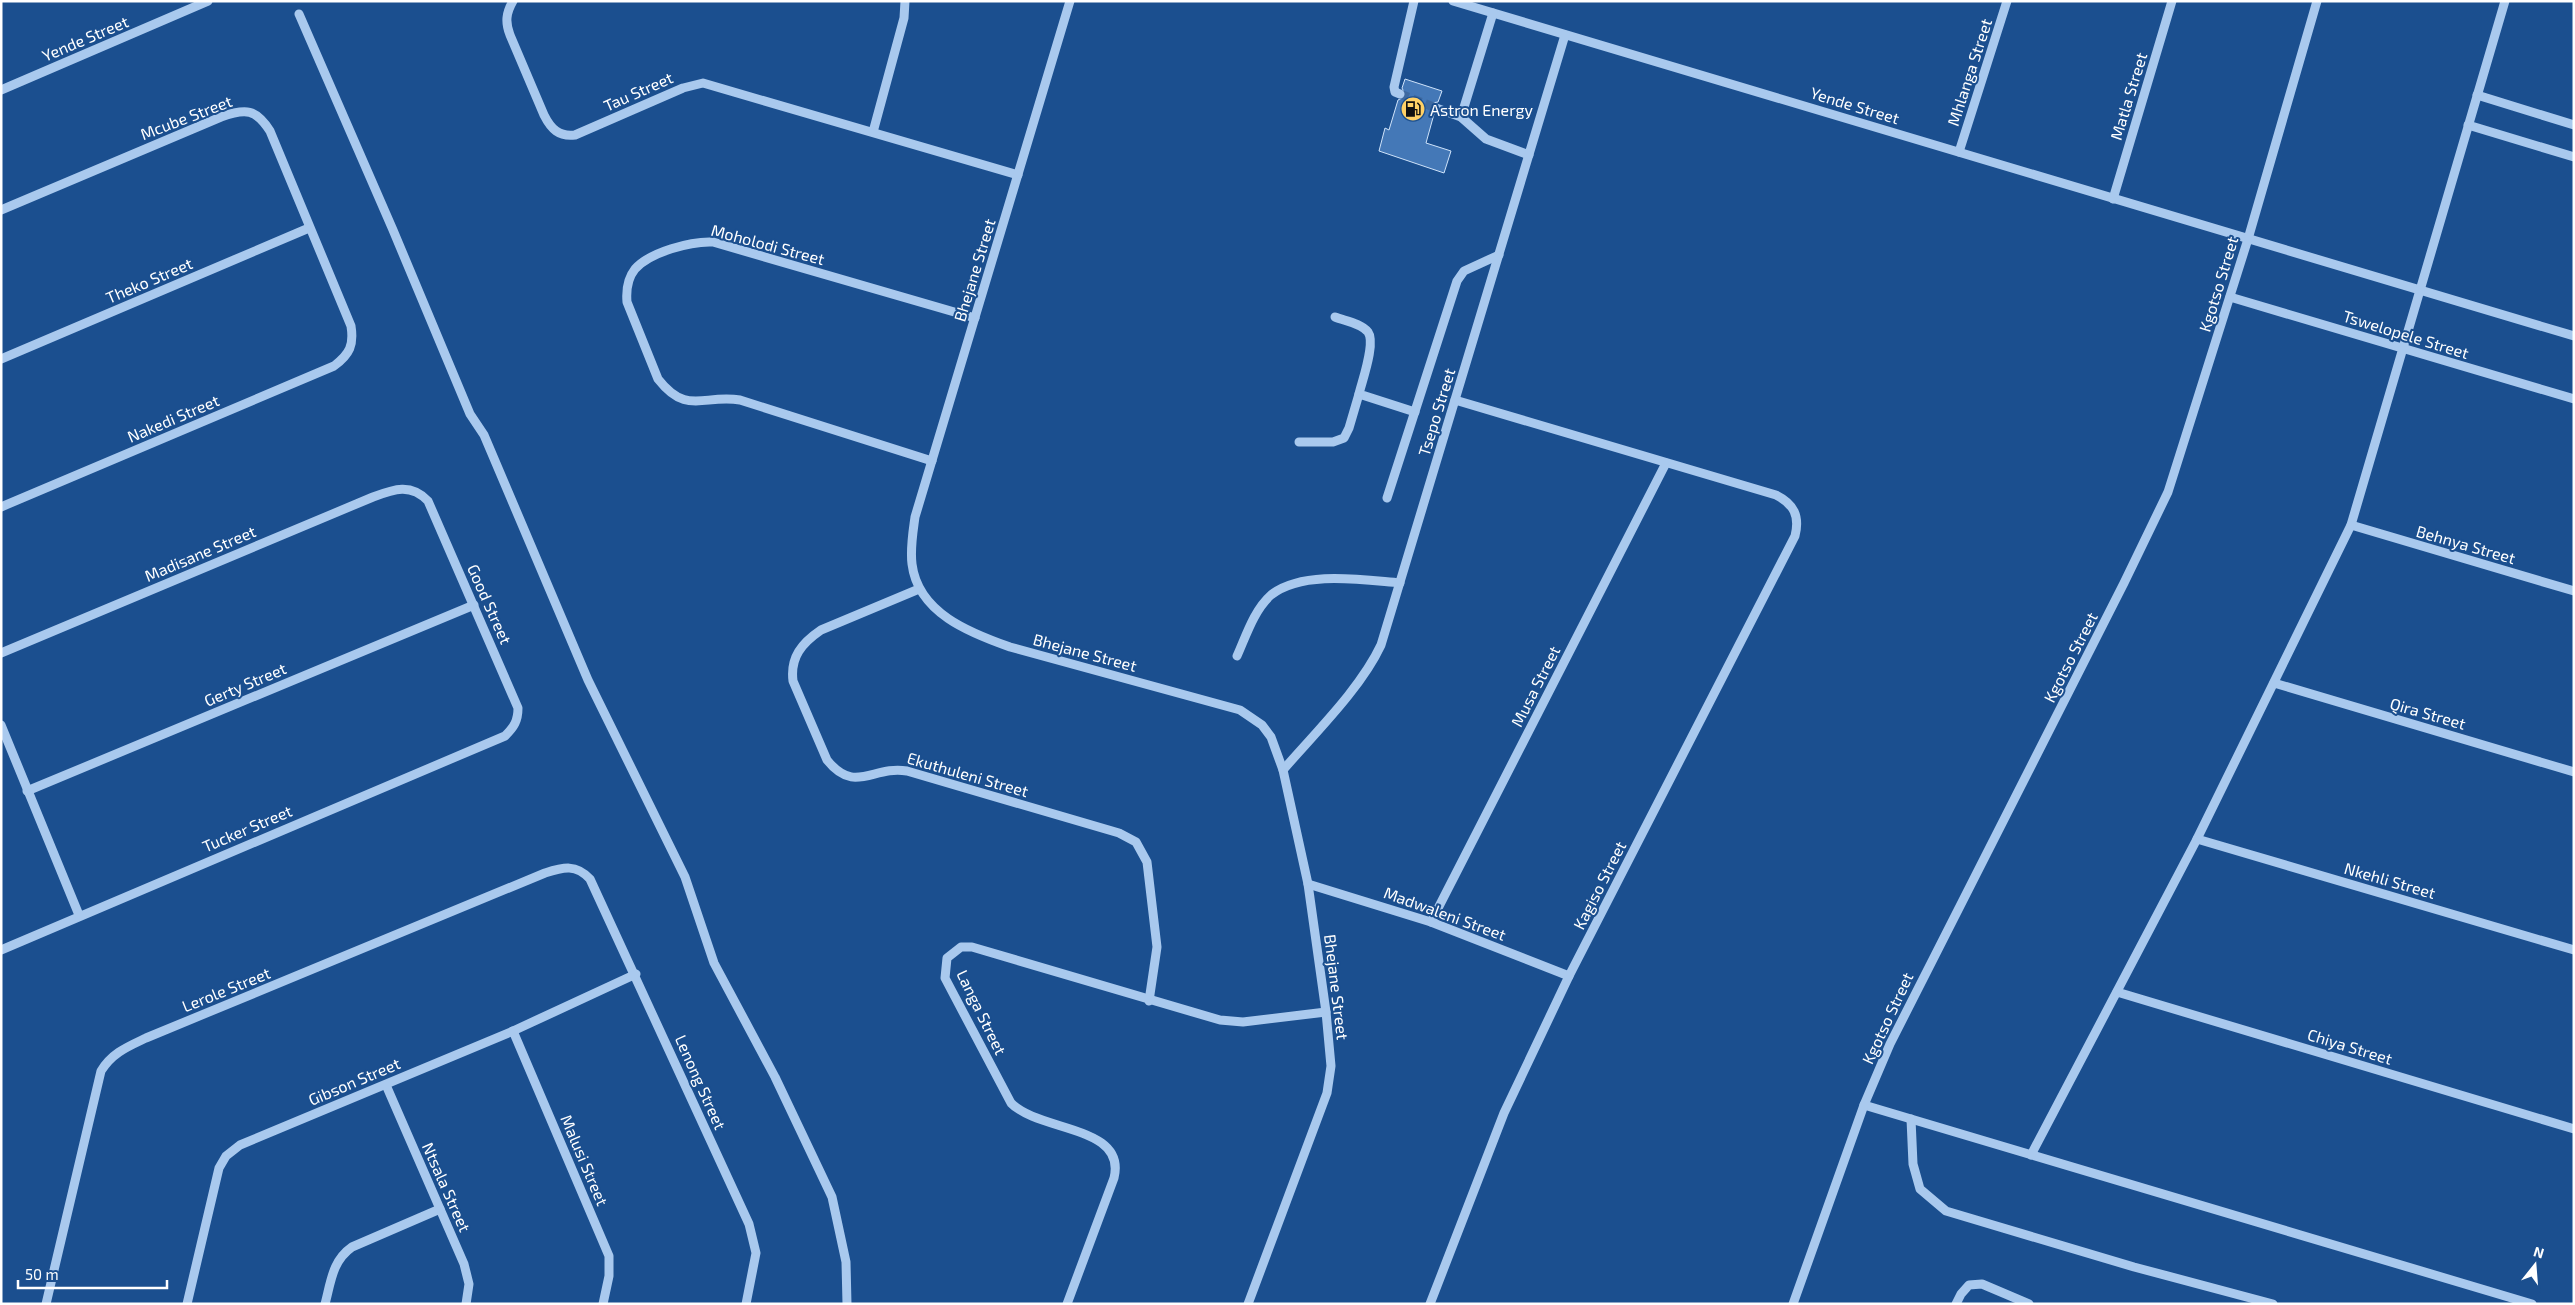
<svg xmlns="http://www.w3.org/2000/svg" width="2575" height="1305" viewBox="0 0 2575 1305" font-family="'Exo 2',sans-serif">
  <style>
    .building { fill: #4478b7; stroke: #cfe3fa }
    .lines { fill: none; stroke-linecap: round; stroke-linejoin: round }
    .minor-tunnel { stroke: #3d69a0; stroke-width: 9; stroke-dasharray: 9 4.5; stroke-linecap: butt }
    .minor { stroke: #a9c9ee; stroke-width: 9 }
    .labels { text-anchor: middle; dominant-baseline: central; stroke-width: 4; stroke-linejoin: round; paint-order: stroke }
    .street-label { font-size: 16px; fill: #fff; stroke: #1b4f8f }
    .poi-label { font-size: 16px; fill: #fff; stroke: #1b4f8f; text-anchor: start }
  </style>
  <rect width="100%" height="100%" fill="#1b4f8f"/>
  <path class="building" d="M1405,79L1442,91L1438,102L1432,103L1430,106L1434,114L1426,143L1451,151L1444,173L1379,151L1385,128L1389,130L1398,100L1406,96L1402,88Z"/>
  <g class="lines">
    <path class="minor-tunnel" d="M1400,94L1436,108"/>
    <g class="minor">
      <path d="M513,1C506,13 505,22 510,35L544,115C551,129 559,137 575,135L683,88L703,83L1018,175"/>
      <path d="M1070,1L915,517C913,532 910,548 912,564C918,613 970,633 1010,647L1240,710L1262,725L1271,737L1283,770L1308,884L1326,1012L1331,1066L1327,1093L1248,1304"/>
      <path d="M1453,1L2574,336"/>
      <path d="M299,14L393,230L470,414L484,435L588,680L685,877L714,963L775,1077L832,1197L846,1262L847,1304"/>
      <path d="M1,90L208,1"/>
      <path d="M1400,94L1395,92L1394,87L1414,1"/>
      <path d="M2477,95L2574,125"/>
      <path d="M1436,108L1461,117L1486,139L1529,155"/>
      <path d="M1461,117L1493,13"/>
      <path d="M2468,125L2574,157"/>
      <path d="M873,132L904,18L905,1"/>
      <path d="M1959,152L2007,1"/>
      <path d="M2113,199L2172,1"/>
      <path d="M1,210L221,117C246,108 256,109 270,131L351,326C354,345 350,354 334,366L1,507"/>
      <path d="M2230,297L2574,399"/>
      <path d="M1335,317C1345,321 1361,323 1368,332C1376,343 1362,381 1359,394L1415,412"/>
      <path d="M1,359L309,228"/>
      <path d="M1299,442H1333L1344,438L1349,428L1359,394"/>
      <path d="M932,461L740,400C703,394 687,416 658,379L627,302C626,290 627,279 635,269C650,252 691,241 713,242L975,318"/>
      <path d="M1387,498L1457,281L1464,271L1499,255"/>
      <path d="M2351,525L2574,591"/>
      <path d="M919,589L821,630C802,643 790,657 793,681L827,760C855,795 873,765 907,771L1119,833L1136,842L1147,862L1157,947L1149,1001"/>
      <path d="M1,653L373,497C394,489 411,483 428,501L518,708C518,721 514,727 505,736L1,950"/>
      <path d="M1237,656C1246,636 1254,610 1271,595C1303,570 1363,580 1400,583"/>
      <path d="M2274,683L2574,772"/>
      <path d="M1,725L79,915"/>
      <path d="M1283,770C1315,733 1361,688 1381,645L1565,35"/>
      <path d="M27,791L474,605"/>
      <path d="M2197,839L2574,950"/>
      <path d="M1308,884L1431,922L1569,976"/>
      <path d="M1431,922L1666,463"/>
      <path d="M2117,992L2574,1129"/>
      <path d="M513,1031L609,1256V1276L603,1304"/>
      <path d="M386,1085L464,1264L469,1284L466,1304"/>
      <path d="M1864,1105L2532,1304"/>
      <path d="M1911,1119L1913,1164L1920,1189L1946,1211L2134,1267L2273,1304"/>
      <path d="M2031,1155L2197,839L2351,525L2505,1"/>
      <path d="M46,1304L101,1071C112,1053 127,1047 146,1038L545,873C564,867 576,864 590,879L749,1224L756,1253L746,1304"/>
      <path d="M187,1304L219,1168L226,1156L240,1145L513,1031L636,974"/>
      <path d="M325,1304C331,1282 332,1261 352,1247L440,1209"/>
      <path d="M1067,1304L1114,1178C1127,1125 1039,1132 1011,1103L945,978L947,958L961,947H972L1220,1020L1243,1022L1326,1012"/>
      <path d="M1430,1304L1504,1113L1569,976L1795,536C1800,516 1794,504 1776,495L1455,400"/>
      <path d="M1793,1304L1864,1105L1890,1044L2124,583L2168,492L2248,239L2317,1"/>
      <path d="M1956,1304L1961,1294L1969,1285L1982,1284L2029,1304"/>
    </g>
  </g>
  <defs>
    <symbol id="fuel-disc" viewBox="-11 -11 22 22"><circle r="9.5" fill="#ffd166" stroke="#1b4f8f"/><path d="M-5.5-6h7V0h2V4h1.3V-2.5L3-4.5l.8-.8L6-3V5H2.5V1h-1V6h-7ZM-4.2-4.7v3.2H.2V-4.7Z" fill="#111"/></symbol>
  </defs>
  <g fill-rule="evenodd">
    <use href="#fuel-disc" x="1399" y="95" width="28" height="28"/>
  </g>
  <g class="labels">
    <g class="street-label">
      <text transform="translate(85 38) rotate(-23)">Yende Street</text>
      <text transform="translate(1969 72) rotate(-72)">Mhlanga Street</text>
      <text transform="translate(638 91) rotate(-24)">Tau Street</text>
      <text transform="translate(2128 96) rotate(-73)">Matla Street</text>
      <text transform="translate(1855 105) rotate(17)">Yende Street</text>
      <text transform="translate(186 117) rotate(-21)">Mcube Street</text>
      <text transform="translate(768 244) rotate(15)">Moholodi Street</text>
      <text transform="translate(974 270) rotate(-73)">Bhejane Street</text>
      <text transform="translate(149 280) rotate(-23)">Theko Street</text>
      <text transform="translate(2218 284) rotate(-73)">Kgotso Street</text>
      <text transform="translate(2406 334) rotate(17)">Tswelopele Street</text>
      <text transform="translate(1436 412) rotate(-73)">Tsepo Street</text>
      <text transform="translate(173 418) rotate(-23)">Nakedi Street</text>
      <text transform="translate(2466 544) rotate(16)">Behnya Street</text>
      <text transform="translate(200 553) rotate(-23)">Madisane Street</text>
      <text transform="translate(490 604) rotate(66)">Good Street</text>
      <text transform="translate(1085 652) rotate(15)">Bhejane Street</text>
      <text transform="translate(2070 657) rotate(-63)">Kgotso Street</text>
      <text transform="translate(245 684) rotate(-23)">Gerty Street</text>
      <text transform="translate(1535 686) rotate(-63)">Musa Street</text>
      <text transform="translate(2428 713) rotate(16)">Qira Street</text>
      <text transform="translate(968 774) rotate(16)">Ekuthuleni Street</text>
      <text transform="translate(247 828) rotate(-23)">Tucker Street</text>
      <text transform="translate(2390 880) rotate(16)">Nkehli Street</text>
      <text transform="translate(1599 885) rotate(-63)">Kagiso Street</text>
      <text transform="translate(1445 913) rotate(20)">Madwaleni Street</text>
      <text transform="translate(1337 987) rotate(83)">Bhejane Street</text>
      <text transform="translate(226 989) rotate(-22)">Lerole Street</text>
      <text transform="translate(982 1012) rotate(64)">Langa Street</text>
      <text transform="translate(1887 1018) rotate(-65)">Kgotso Street</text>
      <text transform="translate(2350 1046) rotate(17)">Chiya Street</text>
      <text transform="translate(354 1081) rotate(-23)">Gibson Street</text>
      <text transform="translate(701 1082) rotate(66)">Lenong Street</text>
      <text transform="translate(585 1160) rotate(67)">Malusi Street</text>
      <text transform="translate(447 1187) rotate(66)">Ntsala Street</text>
    </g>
    <g class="poi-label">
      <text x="1430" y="109">Astron Energy</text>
    </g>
  </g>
  <rect width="2575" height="1305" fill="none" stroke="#ffffff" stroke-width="5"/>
  <g transform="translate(2535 1265) rotate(17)" stroke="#1b4f8f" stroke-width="4" paint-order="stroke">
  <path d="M0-4L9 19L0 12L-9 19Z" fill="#ffffff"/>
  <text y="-8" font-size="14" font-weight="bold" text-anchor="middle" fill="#ffffff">N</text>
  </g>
  <path d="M18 1280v8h149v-8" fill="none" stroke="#ffffff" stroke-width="2.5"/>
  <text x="25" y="1280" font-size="15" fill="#ffffff" stroke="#1b4f8f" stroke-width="4" paint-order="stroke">50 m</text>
</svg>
